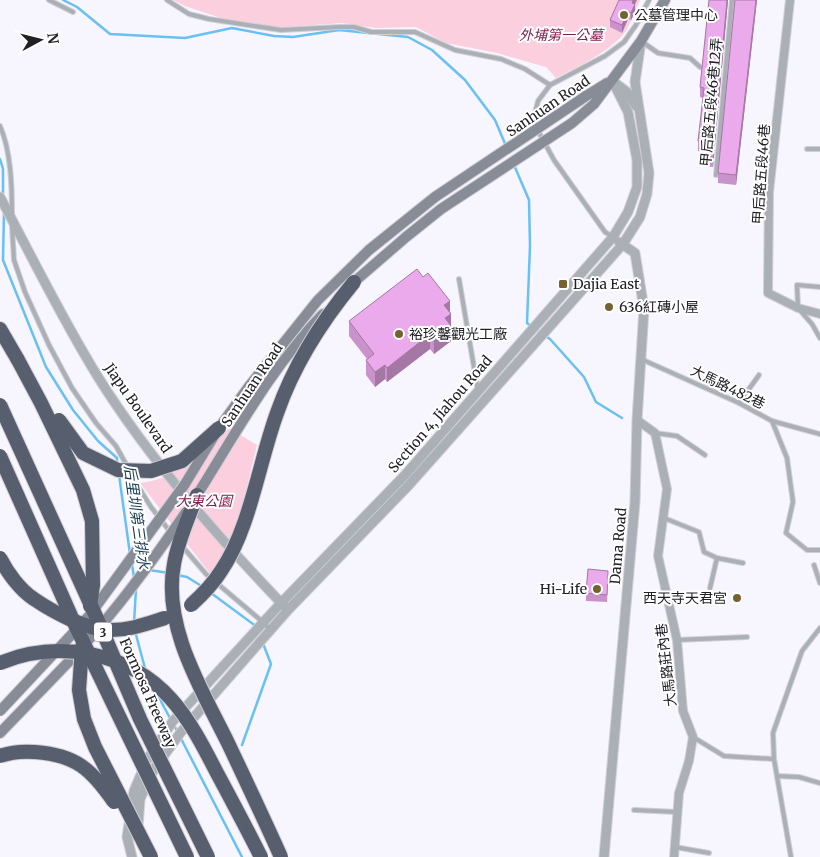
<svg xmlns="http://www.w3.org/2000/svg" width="820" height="857" viewBox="0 0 820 857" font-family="Merriweather,'Noto Sans TC',serif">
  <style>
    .green { fill: #fbcfdd }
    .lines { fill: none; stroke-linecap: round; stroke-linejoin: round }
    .stream { stroke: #69c0f4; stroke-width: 2.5 }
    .service-casing { stroke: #d1cfd6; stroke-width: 6 }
    .minor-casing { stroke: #d1cfd6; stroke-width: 10 }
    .tertiary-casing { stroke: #d1cfd6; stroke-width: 11 }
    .secondary-casing { stroke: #d1cfd6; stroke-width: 12 }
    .motorway-casing { stroke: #d1cfd6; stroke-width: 16 }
    .service { stroke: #abafb6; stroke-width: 4 }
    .minor { stroke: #abafb6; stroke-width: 8 }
    .tertiary { stroke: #abafb6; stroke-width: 9 }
    .secondary { stroke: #878c97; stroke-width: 10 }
    .motorway { stroke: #575e6d; stroke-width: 14 }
    .secondary-bridge-casing { stroke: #d1cfd6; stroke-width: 12; stroke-linecap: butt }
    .motorway-bridge-casing { stroke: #d1cfd6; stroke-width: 16; stroke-linecap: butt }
    .secondary-bridge { stroke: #878c97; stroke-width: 10 }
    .motorway-bridge { stroke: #575e6d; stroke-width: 14 }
    .wall { fill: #ca92ca }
    .shaded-wall { fill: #a477a4 }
    .building { fill: #ebaaeb; stroke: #a477a4 }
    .poi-dot { fill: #766130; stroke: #fff; stroke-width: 2 }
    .labels { text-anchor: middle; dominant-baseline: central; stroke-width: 4; stroke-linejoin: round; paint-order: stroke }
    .shield { fill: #fff; stroke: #646368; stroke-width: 1 }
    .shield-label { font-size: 12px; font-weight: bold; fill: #222027 }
    .poi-label { font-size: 14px; fill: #222027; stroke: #fff; text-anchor: start }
    .park-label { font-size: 14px; font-style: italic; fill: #831d4d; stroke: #fff }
    .street-label { font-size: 14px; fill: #222027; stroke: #fff }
    .water-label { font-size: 15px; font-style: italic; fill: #173d52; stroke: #fff }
  </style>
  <rect width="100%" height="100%" fill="#f7f5fd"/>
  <g class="green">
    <path d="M173,0H640C636,9 632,20 627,29C615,49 577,67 556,78L546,67L497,53L446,43L416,27L375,28L342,23L272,28L227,20L185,6Z"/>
    <path d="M229,428L257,445L239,520L212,576L140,483C178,479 202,451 229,428Z"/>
  </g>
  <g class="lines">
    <g class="stream">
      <path d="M63,0L77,7L110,34L185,38L232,28L274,36L293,37L339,30L408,37L432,50L465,80L495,120L506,146"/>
      <path d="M0,159L3,169V198"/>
      <path d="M514,165L529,200L530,246L527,323L532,327"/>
      <path d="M4,211L3,260L46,367L73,410L98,441L117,458V465"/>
      <path d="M536,330L550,339L584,377L596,402L622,418"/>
      <path d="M119,475L130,554"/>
      <path d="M132,564L134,578"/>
      <path d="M149,570L169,573"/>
      <path d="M177,575L187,577L203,587"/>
      <path d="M211,593L257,627"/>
      <path d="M134,623L136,589"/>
      <path d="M135,631L146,672"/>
      <path d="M157,694L171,720"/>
      <path d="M174,725L242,857"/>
      <path d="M242,745L271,664L262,641"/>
    </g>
    <defs>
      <g id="service">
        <path d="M49,0L73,12"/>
        <path d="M167,0L189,14L209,19L281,30L339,27H354L371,32H415L455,50L501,59L525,69L550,85"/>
        <path d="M641,41L658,53L690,58L700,67"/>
        <path d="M0,126C11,151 12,186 12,214"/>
        <path d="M807,149H820"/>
        <path d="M716,175L732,0"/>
        <path d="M12,226L14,260L25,292L49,345L72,388L96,423L116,446L127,466"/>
        <path d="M613,237L605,232L554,160L537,129L534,117L538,101L550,85L605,56L624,42L636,25L649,0"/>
        <path d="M459,279L478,391"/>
        <path d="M820,287L797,285L798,308L812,324L820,338"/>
        <path d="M641,359L739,403L772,421L820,434"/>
        <path d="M739,403L759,375"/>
        <path d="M772,421L787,458L793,502L786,533L807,550H820"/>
        <path d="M655,433L677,436L705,455"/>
        <path d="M131,475L151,507L171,533"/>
        <path d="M664,518L699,532L704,552L717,558L743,563"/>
        <path d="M182,546L206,574L264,623L271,631"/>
        <path d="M814,565L820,583"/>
        <path d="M710,588L717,558"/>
        <path d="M677,640L747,637"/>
        <path d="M693,737L724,756L774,759"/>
        <path d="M777,776L799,777L820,783"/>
        <path d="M634,810L677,812"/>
        <path d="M675,847L709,853"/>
        <path d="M791,857L774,759L773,733L802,651L820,628"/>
      </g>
      <g id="minor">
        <path d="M790,0L769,192L768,293L798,308L820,314"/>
        <path d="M637,420L655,433L667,489L658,556L677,640L683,711L693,737L689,761L679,793L674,857"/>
      </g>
      <g id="tertiary">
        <path d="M615,83L627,92L636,106"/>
        <path d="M0,197C32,257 62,319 98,377C150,460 217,536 285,607"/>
        <path d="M138,827L140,799L154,769L181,732L288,610L408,486L623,244L640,217L647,194L649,173L635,82L641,41"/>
        <path d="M132,857L127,837L134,791L147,760L173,721L281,603L405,475L613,237L628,212L637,187V160L628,112L612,80"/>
        <path d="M604,857L635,502L637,420L644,309L635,253L619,242"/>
      </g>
      <g id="secondary">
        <path d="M586,96L607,83"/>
        <path d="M594,104L641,41L665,0"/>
        <path d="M197,495C236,433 272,366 323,314"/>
        <path d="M0,733L81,649"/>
      </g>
      <path id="motorway" d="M0,329L18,360"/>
    </defs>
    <use href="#service" class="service-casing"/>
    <use href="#minor" class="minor-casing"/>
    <use href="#tertiary" class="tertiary-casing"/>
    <use href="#secondary" class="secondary-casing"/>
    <use href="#motorway" class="motorway-casing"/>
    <use href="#service" class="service"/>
    <use href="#minor" class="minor"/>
    <use href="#tertiary" class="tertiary"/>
    <use href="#secondary" class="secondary"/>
    <use href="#motorway" class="motorway"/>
    <defs>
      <g id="secondary-bridge">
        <path d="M354,282L406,237L441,209L572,123L594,104"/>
        <path d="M82,647C121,605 154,559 186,512"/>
        <path d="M0,711L89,616L185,484L219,428L250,385L318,300L369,250L435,197L586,96"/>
      </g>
      <g id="motorway-bridge">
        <path d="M18,360L41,403L83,490L92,521L93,585L90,606"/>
        <path d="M0,405L99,623L140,719L208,857"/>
        <path d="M59,420L83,453L118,470L151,471L182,461L219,428"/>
        <path d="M0,456L76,627L187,857"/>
        <path d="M197,495C189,517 178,540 174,564C162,626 202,690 228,743C246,781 264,819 281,857"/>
        <path d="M0,558C7,572 20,590 34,599C53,612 85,629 108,630C128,631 146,624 165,618"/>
        <path d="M191,605C202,595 213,584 221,571C250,529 259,462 277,413C294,364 321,322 354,282"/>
        <path d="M82,647L79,690L84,719L95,747L151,857"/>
        <path d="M0,663C58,639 129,652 171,699C190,720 204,748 217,773C232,801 247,829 261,857"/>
        <path d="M0,756C11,752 23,751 35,752C76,755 91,769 114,802"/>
      </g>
    </defs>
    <use href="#secondary-bridge" class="secondary-bridge-casing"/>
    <use href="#motorway-bridge" class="motorway-bridge-casing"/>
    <use href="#secondary-bridge" class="secondary-bridge"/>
    <use href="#motorway-bridge" class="motorway-bridge"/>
  </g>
  <g class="wall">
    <path d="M637,0L635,4V12L631,20L628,19L622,33L610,27V20Z"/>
    <path d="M709,0H728L713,167L703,166L704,152L698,151V141L703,98L700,97V87Z"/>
    <path d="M735,0H757L736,185L718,183V173Z"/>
    <path d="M450,312L451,314V341L434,354L430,349L387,382L385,379L375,387L366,375V360L367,359L349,336V321Z"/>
    <path d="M608,578L607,602L586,601V593Z"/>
  </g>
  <g class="shaded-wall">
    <path d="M633,0H637L632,10V3Z"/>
    <path d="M727,0H728L713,167V157Z"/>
    <path d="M756,0H757L736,185V175Z"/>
    <path d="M635,4V12L631,20V13Z"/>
    <path d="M628,11V19L622,33V25Z"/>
    <path d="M450,301V315L451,314V341L434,354V340L444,305Z"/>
    <path d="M430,334V349L387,382V368Z"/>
    <path d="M385,365V379L375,387V372Z"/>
  </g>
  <g class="building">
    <path d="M619,0H633L632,3L635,4L631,13L628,11L622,25L610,20Z"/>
    <path d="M709,0H727L713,157L703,156L705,142L698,141L704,88L700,87Z"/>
    <path d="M735,0H756L736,175L718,173Z"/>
    <path d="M417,269L423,277L428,273L450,301L444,305L451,314L445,318L451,326L434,340L430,334L387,368L385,365L375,372L366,360L374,354L349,321Z"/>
    <path d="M588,569L608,571L607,595L586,593Z"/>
  </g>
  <g class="poi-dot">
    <circle cx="624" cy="15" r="5"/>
    <rect x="558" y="279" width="10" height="10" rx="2.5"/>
    <circle cx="609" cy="307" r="5"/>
    <circle cx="399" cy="334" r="5"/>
    <circle cx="597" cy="589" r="5"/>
    <circle cx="737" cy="598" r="5"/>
  </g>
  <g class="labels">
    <rect class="shield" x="94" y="622.5" width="18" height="19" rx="4"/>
    <g class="shield-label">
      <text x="103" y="632">3</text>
    </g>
    <g class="poi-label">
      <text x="634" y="15">公墓管理中心</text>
      <text x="573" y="284">Dajia East</text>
      <text x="619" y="307">636紅磚小屋</text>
      <text x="409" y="334">裕珍馨觀光工廠</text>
      <text x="587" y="589" text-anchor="end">Hi-Life</text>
      <text x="727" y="598" text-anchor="end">西天寺天君宮</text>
    </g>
    <g class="park-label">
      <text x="561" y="35">外埔第一公墓</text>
      <text x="204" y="501">大東公園</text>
    </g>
    <g class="street-label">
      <text transform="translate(711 102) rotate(-85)">甲后路五段46巷12弄</text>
      <text transform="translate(548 106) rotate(-34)">Sanhuan Road</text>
      <text transform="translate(761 174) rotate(-86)">甲后路五段46巷</text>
      <text transform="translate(252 385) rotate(-56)">Sanhuan Road</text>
      <text transform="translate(728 387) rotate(26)">大馬路482巷</text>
      <text transform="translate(138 408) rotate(55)">Jiapu Boulevard</text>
      <text transform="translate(440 414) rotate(-49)">Section 4, Jiahou Road</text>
      <text transform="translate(618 546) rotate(-85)">Dama Road</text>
      <text transform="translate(666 665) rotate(-97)">大馬路莊內巷</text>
      <text transform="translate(148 693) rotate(66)">Formosa Freeway</text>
    </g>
    <g class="water-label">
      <text transform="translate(137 517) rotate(82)">后里圳第三排水</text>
    </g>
  </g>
  <g transform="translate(40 40) rotate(83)" stroke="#ffffff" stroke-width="4" paint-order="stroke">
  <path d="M0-4L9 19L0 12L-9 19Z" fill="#222027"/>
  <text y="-8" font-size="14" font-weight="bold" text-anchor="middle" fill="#222027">N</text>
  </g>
</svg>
